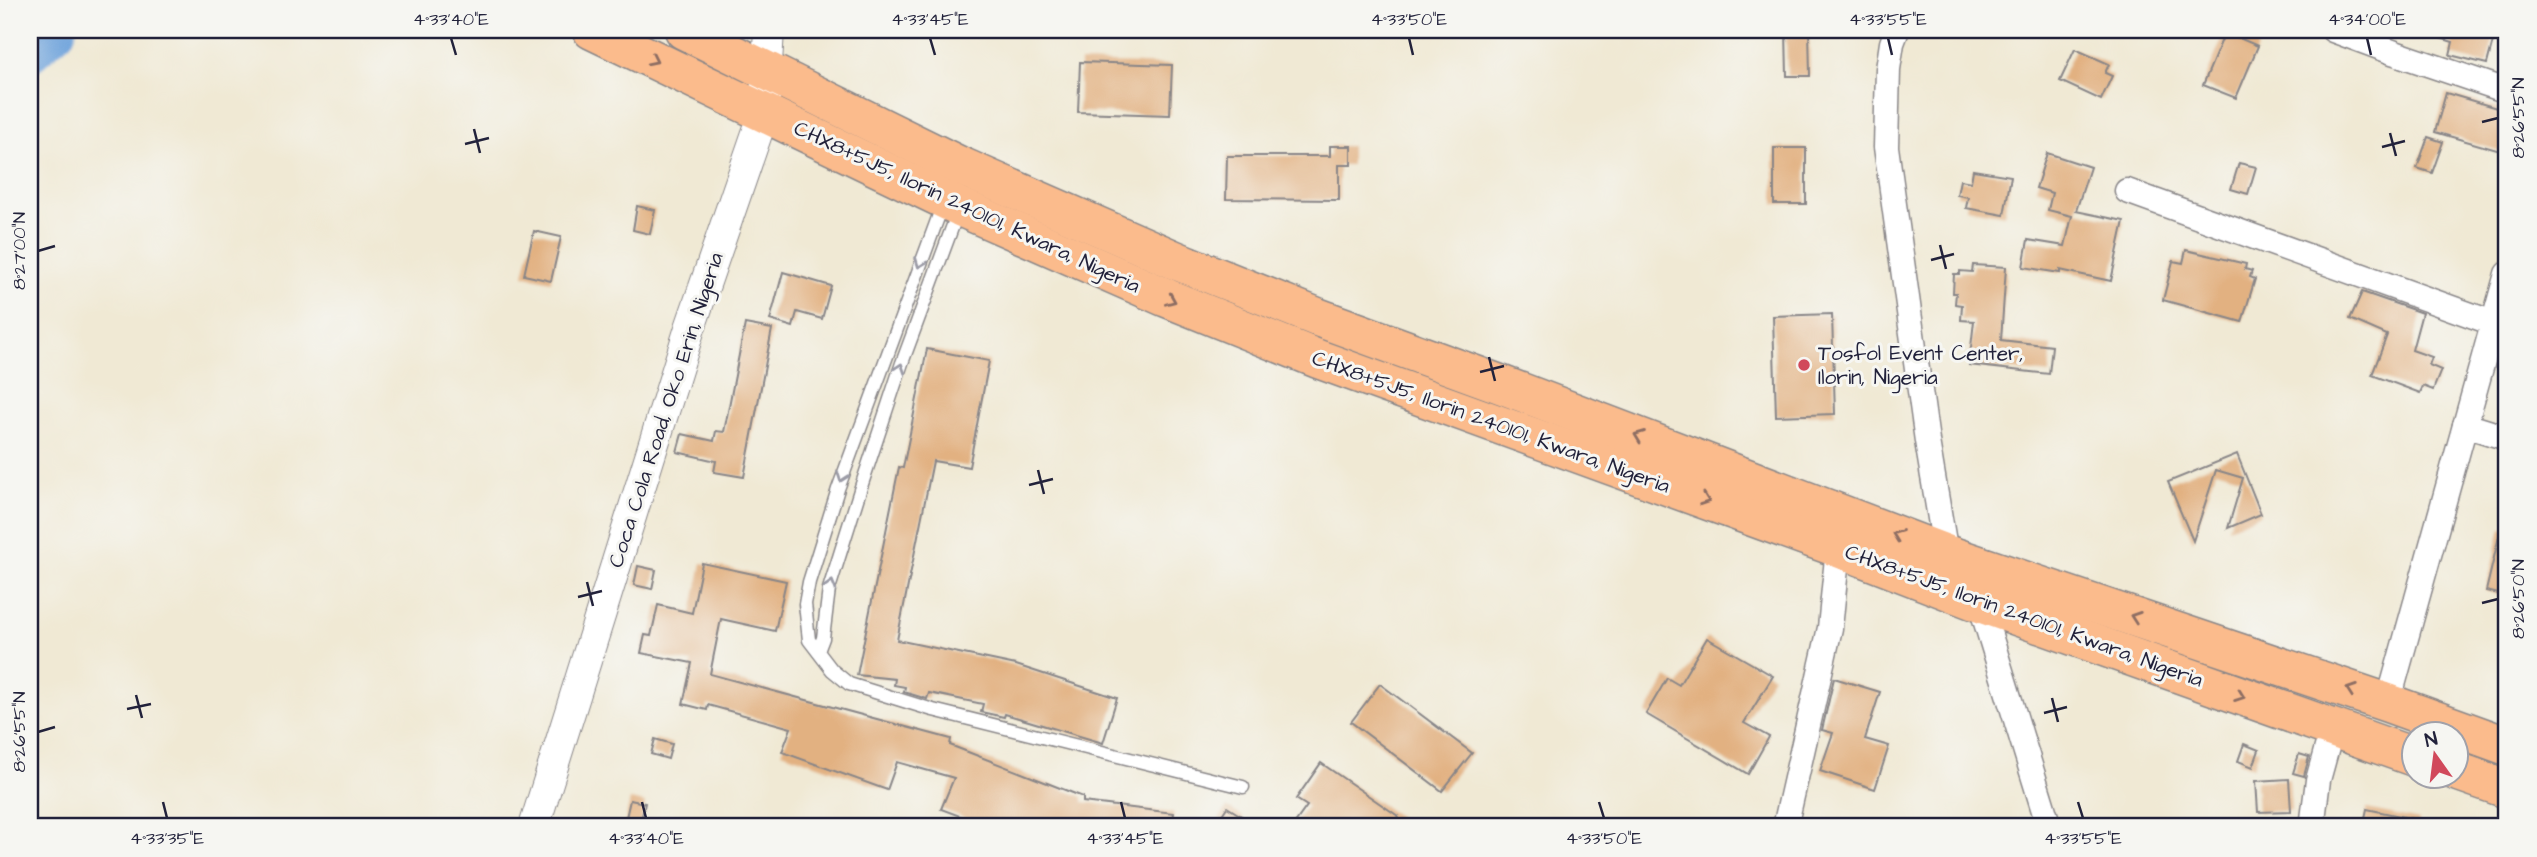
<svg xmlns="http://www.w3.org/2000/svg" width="2537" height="857" viewBox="0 0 2537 857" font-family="'Architects Daughter',sans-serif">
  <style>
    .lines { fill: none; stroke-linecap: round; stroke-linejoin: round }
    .river { stroke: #6ea3db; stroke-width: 37 }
    .building { fill: #e2b181 }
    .service-casing { stroke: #898688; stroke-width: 15 }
    .minor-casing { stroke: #898688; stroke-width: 27 }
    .tertiary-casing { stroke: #898688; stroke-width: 32 }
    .primary-casing { stroke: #898688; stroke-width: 41 }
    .service { stroke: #fff; stroke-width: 12 }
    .minor { stroke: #fff; stroke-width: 24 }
    .tertiary { stroke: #fff; stroke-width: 30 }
    .primary { stroke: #fbbb8c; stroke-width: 38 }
    .oneway { stroke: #8e6e64 }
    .oneway2 { stroke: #9c9ca7 }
    .ticks { fill: none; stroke: #22223b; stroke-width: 2.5 }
    .poi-dot { fill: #d1495b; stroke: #f6f6f2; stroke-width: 2.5 }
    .labels { text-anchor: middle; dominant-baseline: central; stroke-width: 6; stroke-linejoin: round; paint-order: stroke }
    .street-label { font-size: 21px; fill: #22223b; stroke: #f6f6f2 }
    .poi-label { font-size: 21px; fill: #22223b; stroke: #f6f6f2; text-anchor: start }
    .neatline { fill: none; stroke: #22223b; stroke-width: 2.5 }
    .ticks-label { font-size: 18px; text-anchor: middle; fill: #22223b }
  </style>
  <rect width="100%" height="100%" fill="#f6f6f2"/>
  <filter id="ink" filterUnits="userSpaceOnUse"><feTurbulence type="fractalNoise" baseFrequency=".0143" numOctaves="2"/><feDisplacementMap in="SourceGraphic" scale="14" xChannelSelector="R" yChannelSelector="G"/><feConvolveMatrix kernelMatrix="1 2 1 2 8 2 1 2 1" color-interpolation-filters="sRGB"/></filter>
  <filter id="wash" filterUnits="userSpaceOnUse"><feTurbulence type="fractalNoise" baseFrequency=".00686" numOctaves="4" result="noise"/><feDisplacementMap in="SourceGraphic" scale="28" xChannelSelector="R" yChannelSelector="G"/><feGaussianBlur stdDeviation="1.57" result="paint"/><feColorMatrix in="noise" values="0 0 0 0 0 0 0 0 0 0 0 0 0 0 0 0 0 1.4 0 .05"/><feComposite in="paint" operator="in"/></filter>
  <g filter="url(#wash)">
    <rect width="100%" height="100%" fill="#f0e9d4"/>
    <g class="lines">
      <path class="river" d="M30,54L58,30"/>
    </g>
    <g id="blocks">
      <g class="building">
        <path d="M1786,30H1809L1810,76H1787Z"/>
        <path d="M2425,30H2467L2494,37L2487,64L2450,55L2453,42L2424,33Z"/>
        <path d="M2225,32L2258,46L2236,98L2203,85Z"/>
        <path d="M2075,49L2109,64L2105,73L2112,76L2101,100L2060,81Z"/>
        <path d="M1080,62L1172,65L1170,115L1078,112Z"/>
        <path d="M2446,93L2507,111V153L2435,132Z"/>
        <path d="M2428,137L2443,142L2432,173L2417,168Z"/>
        <path d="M1330,146H1351V165H1339V200L1226,199L1227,156H1330Z"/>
        <rect x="1774" y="148" width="32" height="56"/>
        <path d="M2047,153L2090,167L2076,211L2124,221L2111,281L2060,270V273L2023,267L2028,240L2065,246L2072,216L2048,210L2052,193L2036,188Z"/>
        <path d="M2239,163L2256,167L2248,194L2231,189Z"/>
        <path d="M1973,170L2011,176L2004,215L1966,208L1968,197L1957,195L1960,180L1971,182Z"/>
        <path d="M637,206L655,210L650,234L633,230Z"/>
        <path d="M534,231L561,237L551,281L524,275Z"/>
        <path d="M2186,250L2246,264L2245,269L2252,271L2250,277L2255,279L2242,322L2163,300L2173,261L2183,263Z"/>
        <path d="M1973,265L2006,267L2001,340L2052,346L2049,374L1969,365L1974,321L1961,320L1962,305L1955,304L1956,293H1953L1954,274H1960V271L1972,272Z"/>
        <path d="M783,272L831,286L822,319L797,312L793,327L770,320Z"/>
        <path d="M2362,292L2422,313L2412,350L2432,357L2429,365L2441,370L2433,390L2423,386L2420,393L2372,375L2387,335L2350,319Z"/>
        <path d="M1832,314L1835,414L1776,416L1773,316Z"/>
        <path d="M745,324L772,329L744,477L714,472L716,461L677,452L682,434L714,441L716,431L724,432Z"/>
        <path d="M927,349L989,361L969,467L933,461L897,640L1016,665L1117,698L1103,743L1005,714L1004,717L981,712L983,704L929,693L927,699L904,692L905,687L894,685L895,679L857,675L899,467L903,468Z"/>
        <path d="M2237,454L2261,514L2228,528L2243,478L2216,470L2193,541L2168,482Z"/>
        <path d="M2501,528L2507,529V596L2486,591Z"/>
        <path d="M702,563L786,581L775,631L721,619L710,674L951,739L950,745L1083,797V802L1174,813L1172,827H989L941,809L954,778L897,762L887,790L782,752L791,728L708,705L707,710L683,704L692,663L641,653L645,635L651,636L658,605L692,613Z"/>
        <path d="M638,566L656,570L652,589L634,585Z"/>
        <path d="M1707,638L1773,676L1744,723L1769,737L1748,774L1646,714L1667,678L1679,685Z"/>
        <path d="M1834,678L1880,692L1865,739L1889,746L1875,789L1820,771L1833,733L1822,730Z"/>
        <path d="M1380,684L1472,753L1442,791L1351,722Z"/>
        <path d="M655,739L672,744L668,759L651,754Z"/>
        <path d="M2244,744L2259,750L2253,767L2238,761Z"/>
        <path d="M2299,754L2309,757L2304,776L2293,773Z"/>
        <path d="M1321,763L1398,816L1392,827H1292L1307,806L1296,799Z"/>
        <path d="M2289,779L2291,811L2258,812L2256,781Z"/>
        <path d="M630,800L645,803L640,825L625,822Z"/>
        <path d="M1227,807L1243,817L1237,827H1214Z"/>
        <path d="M2367,809L2419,820L2418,827H2363Z"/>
      </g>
    </g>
  </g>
  <g filter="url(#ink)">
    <use href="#blocks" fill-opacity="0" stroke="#898688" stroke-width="2"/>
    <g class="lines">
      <defs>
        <g id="service">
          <path d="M943,204L838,489L809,582L805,604L809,640L832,670L849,684L933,710L1243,787"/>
          <path d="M818,651L823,638L829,589L860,490L902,363L959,209"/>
        </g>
        <g id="minor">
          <path d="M1897,30L1892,43L1888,69L1886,147L1927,441L1946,554"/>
          <path d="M2333,30L2395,53L2507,91"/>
          <path d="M2127,191L2493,323"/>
          <path d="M2465,425L2507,438"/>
          <path d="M1980,603L2049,827"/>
          <path d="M2388,703L2507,274"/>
          <path d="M1785,827L1830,628L1838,548"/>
          <path d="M2312,827L2318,780L2332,729"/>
        </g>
        <path id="tertiary" d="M534,827L690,328L764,113L769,30"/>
        <g id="primary">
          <path d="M592,30L960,207L1167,298L1318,359L1838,548L1980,603L2414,757"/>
          <path d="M684,30L958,165L1175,260L1317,317L1500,384L1946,554L2388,703L2507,746"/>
          <path d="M2456,771L2507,789"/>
        </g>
      </defs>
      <use href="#service" class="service-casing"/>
      <use href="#minor" class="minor-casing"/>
      <use href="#tertiary" class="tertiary-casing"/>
      <use href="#primary" class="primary-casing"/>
      <use href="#service" class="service"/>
      <use href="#minor" class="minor"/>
      <use href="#tertiary" class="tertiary"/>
      <use href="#primary" class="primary"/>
    </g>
    <defs><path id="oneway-chevron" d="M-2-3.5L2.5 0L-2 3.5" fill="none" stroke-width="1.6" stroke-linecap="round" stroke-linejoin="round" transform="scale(1.75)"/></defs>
    <g class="oneway">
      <use href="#oneway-chevron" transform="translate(653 60) rotate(26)"/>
      <use href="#oneway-chevron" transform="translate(1171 300) rotate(23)"/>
      <use href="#oneway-chevron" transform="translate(1639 436) rotate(-159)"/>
      <use href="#oneway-chevron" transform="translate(1705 500) rotate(20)"/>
      <use href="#oneway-chevron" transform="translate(1897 535) rotate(-159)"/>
      <use href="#oneway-chevron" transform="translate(2135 617) rotate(-161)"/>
      <use href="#oneway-chevron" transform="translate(2351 690) rotate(-161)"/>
      <use href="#oneway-chevron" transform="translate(2240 696) rotate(20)"/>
    </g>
    <g class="oneway2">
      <use href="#oneway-chevron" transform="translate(920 263) rotate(111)"/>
      <use href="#oneway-chevron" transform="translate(900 368) rotate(-71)"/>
      <use href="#oneway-chevron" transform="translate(842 477) rotate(110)"/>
      <use href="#oneway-chevron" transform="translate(831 585) rotate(-74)"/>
    </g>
  </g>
  <path class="ticks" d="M451,38L456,55M930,38L935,55M1409,38L1413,55M1888,38L1892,55M2367,38L2371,55M2482,122L2498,118M474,129L480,153M2390,133L2396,156M465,144L489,138M2382,147L2405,141M1940,245L1946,269M38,251L55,246M1931,260L1954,254M1489,357L1495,381M1480,372L1504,366M1038,470L1044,494M1029,485L1053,479M587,582L593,606M578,597L602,591M2482,603L2498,599M136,695L142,718M2052,698L2058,722M127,709L151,704M2044,713L2067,707M38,732L55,727M163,802L167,818M642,802L646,818M1121,802L1125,818M1599,802L1604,818M2078,802L2083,818"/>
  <circle class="poi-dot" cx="1804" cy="365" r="7"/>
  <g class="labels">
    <g class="street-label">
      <text transform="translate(967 207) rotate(25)">CHX8+5J5, Ilorin 240101, Kwara, Nigeria</text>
      <text transform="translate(666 410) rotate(-72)">Coca Cola Road, Oko Erin, Nigeria</text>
      <text transform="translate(1491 422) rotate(20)">CHX8+5J5, Ilorin 240101, Kwara, Nigeria</text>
      <text transform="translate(2024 616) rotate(20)">CHX8+5J5, Ilorin 240101, Kwara, Nigeria</text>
    </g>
    <g class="poi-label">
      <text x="1818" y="353">Tosfol Event Center,<tspan x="1818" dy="24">Ilorin, Nigeria</tspan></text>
    </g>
  </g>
  <rect width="2537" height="857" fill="none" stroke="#f6f6f2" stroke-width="77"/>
  <g transform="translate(2435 755) rotate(346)"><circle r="33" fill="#f6f6f2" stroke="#a1a1a9" stroke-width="2"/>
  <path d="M0-5L12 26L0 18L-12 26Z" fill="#d1495b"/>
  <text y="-10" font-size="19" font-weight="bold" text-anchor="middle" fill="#22223b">N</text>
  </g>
  <rect x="38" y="38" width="2460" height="780" class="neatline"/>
  <g class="ticks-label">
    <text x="451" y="25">4°33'40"E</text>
    <text x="930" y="25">4°33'45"E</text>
    <text x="1409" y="25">4°33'50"E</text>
    <text x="1888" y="25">4°33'55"E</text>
    <text x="2367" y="25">4°34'00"E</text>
    <text transform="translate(2518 118) rotate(-90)" y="6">8°26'55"N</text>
    <text transform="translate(19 251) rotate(-90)" y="6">8°27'00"N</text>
    <text transform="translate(2518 599) rotate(-90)" y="6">8°26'50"N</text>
    <text transform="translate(19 732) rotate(-90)" y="6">8°26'55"N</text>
    <text x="167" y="844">4°33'35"E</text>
    <text x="646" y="844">4°33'40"E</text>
    <text x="1125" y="844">4°33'45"E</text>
    <text x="1604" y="844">4°33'50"E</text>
    <text x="2083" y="844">4°33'55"E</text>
  </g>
</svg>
